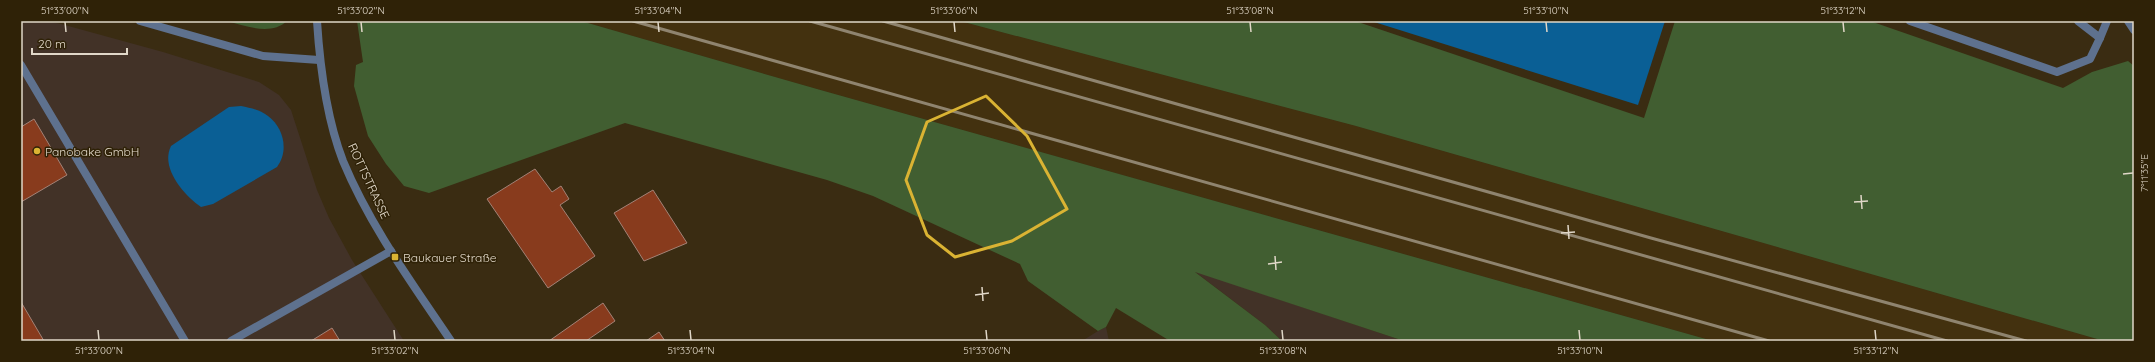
<svg xmlns="http://www.w3.org/2000/svg" width="2155" height="362" viewBox="0 0 2155 362" font-family="Quicksand,sans-serif">
  <style>
    .industrial { fill: #423227 }
    .built { fill: #43310f }
    .green { fill: #415e31 }
    .water { fill: #0a5f95 }
    .building { fill: #883b1d; stroke: #a38276 }
    .lines { fill: none; stroke-linecap: round; stroke-linejoin: round }
    .service { stroke: #5e718e; stroke-width: 8 }
    .minor { stroke: #5e718e; stroke-width: 8 }
    .tertiary { stroke: #5e718e; stroke-width: 8 }
    .rail { stroke: #8f846f; stroke-width: 3 }
    .marked { fill: none; stroke: #dab333; stroke-width: 3; stroke-linejoin: round }
    .ticks { fill: none; stroke: #e0d7c8; stroke-width: 1.5 }
    .poi-dot { fill: #dab333; stroke: #2f2207; stroke-width: 1.5 }
    .labels { text-anchor: middle; dominant-baseline: central; stroke-width: 3; stroke-linejoin: round; paint-order: stroke }
    .poi-label { font-size: 12px; fill: #e0d7c8; stroke: #2f2207; text-anchor: start }
    .street-label { font-size: 12px; fill: #e0d7c8; stroke: #2f2207 }
    .neatline { fill: none; stroke: #e0d7c8; stroke-width: 1.5 }
    .ticks-label { font-size: 10px; text-anchor: middle; fill: #e0d7c8 }
  </style>
  <rect width="100%" height="100%" fill="#3a2c12"/>
  <g class="industrial">
    <path d="M21,21H46L61,24L163,52L259,82L279,95L291,110L317,190L329,218L352,260L404,341H21Z"/>
    <path d="M1194,271L1404,341H1282L1265,325Z"/>
    <path d="M1106,327L1109,341H1082L1098,331Z"/>
  </g>
  <path class="built" d="M581,21H960L1356,126L2104,341H1713L817,89Z"/>
  <g class="green">
    <path d="M227,21H287C271,36 246,26 227,21Z"/>
    <path d="M357,21H581L817,89L1713,341H1404L1195,272L1265,325L1282,341H1170L1116,308L1106,327L1098,331L1028,281L1020,264L873,196L827,180L625,123L429,193L404,186L386,164L368,136L354,86L356,65L363,62Z"/>
    <path d="M960,21H1355L1644,118L1675,21H1870L2063,88L2092,72L2128,61L2134,66V341H2104L1356,126Z"/>
  </g>
  <g class="water">
    <path d="M1371,21H1665L1638,105Z"/>
    <path d="M241,106C251,108 260,110 268,116C284,128 289,151 277,167L213,204L201,207C184,195 160,168 171,146L229,107Z"/>
  </g>
  <g class="building">
    <path d="M34,119L67,175L21,202V127Z"/>
    <path d="M535,169L552,192L561,186L569,199L560,205L595,256L548,288L487,199Z"/>
    <path d="M653,190L687,243L644,261L614,213Z"/>
    <path d="M21,302L44,341H21Z"/>
    <path d="M603,303L615,321L586,341H549Z"/>
    <path d="M332,328L340,341H311Z"/>
    <path d="M659,332L665,341H646Z"/>
  </g>
  <g class="lines">
    <g class="service">
      <path d="M1910,21L2057,72L2090,59L2100,38"/>
      <path d="M2078,21L2100,38L2107,21"/>
      <path d="M2128,21L2134,30"/>
      <path d="M21,65L185,341"/>
      <path d="M231,341L391,251"/>
    </g>
    <path class="minor" d="M140,21L263,56L319,60"/>
    <path class="tertiary" d="M317,21C320,68 326,117 343,161C370,226 412,283 451,341"/>
    <g class="rail">
      <path d="M633,21L1769,341"/>
      <path d="M810,21L1947,341"/>
      <path d="M883,21L1651,238L2026,341"/>
    </g>
  </g>
  <path class="marked" d="M986,96L1027,136L1067,209L1012,241L955,257L927,235L906,180L927,122Z"/>
  <path class="ticks" d="M65,22L66,32M361,22L362,32M658,22L659,32M954,22L955,32M1250,22L1251,32M1546,22L1547,32M1843,22L1844,32M2123,174L2133,173M1861,195L1862,209M1854,202L1868,201M1568,225L1569,239M1561,233L1575,232M1275,256L1276,270M1268,264L1282,262M982,287L983,301M975,295L989,293M98,330L99,340M394,330L395,340M690,330L691,340M986,330L987,340M1282,330L1283,340M1579,330L1580,340M1875,330L1876,340"/>
  <g class="poi-dot">
    <circle cx="37" cy="151" r="4"/>
    <rect x="391" y="253" width="8" height="8" rx="2"/>
  </g>
  <g class="labels">
    <g class="poi-label">
      <text x="45" y="151">Panobake GmbH</text>
      <text x="403" y="257">Baukauer Straße</text>
    </g>
    <g class="street-label">
      <text transform="translate(369 181) rotate(65)">ROTTSTRASSE</text>
    </g>
  </g>
  <rect width="2155" height="362" fill="none" stroke="#2f2207" stroke-width="44"/>
  <path d="M32 48v6h95v-6" fill="none" stroke="#e0d7c8" stroke-width="2"/>
  <text x="38" y="48" font-size="12" fill="#e0d7c8" stroke="#2f2207" stroke-width="3" paint-order="stroke">20 m</text>
  <rect x="22" y="22" width="2111" height="318" class="neatline"/>
  <g class="ticks-label">
    <text x="65" y="14">51°33'00"N</text>
    <text x="361" y="14">51°33'02"N</text>
    <text x="658" y="14">51°33'04"N</text>
    <text x="954" y="14">51°33'06"N</text>
    <text x="1250" y="14">51°33'08"N</text>
    <text x="1546" y="14">51°33'10"N</text>
    <text x="1843" y="14">51°33'12"N</text>
    <text transform="translate(2144 173) rotate(-90)" y="4">7°11'35"E</text>
    <text x="99" y="354">51°33'00"N</text>
    <text x="395" y="354">51°33'02"N</text>
    <text x="691" y="354">51°33'04"N</text>
    <text x="987" y="354">51°33'06"N</text>
    <text x="1283" y="354">51°33'08"N</text>
    <text x="1580" y="354">51°33'10"N</text>
    <text x="1876" y="354">51°33'12"N</text>
  </g>
</svg>
